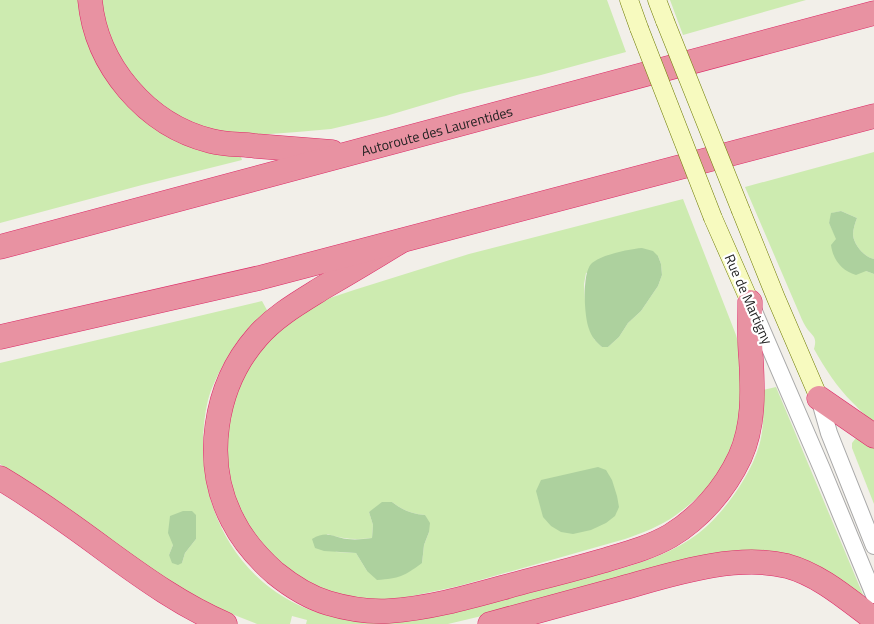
<svg xmlns="http://www.w3.org/2000/svg" width="874" height="624" viewBox="0 0 874 624" font-family="'Titillium Web',sans-serif">
  <style>
    .grass { fill: #cdebb0; fill-rule: evenodd }
    .forest { fill: #add19e }
    .lines { fill: none; stroke-linecap: round; stroke-linejoin: round }
    .tertiary-casing { stroke: #a9a9a9; stroke-width: 18 }
    .secondary-casing { stroke: #707d05; stroke-width: 19 }
    .motorway-casing { stroke: #dc2a67; stroke-width: 25 }
    .tertiary { stroke: #fff; stroke-width: 16 }
    .secondary { stroke: #f7fabf; stroke-width: 18 }
    .motorway { stroke: #e892a2; stroke-width: 24 }
    .secondary-bridge-casing { stroke: #707d05; stroke-width: 19; stroke-linecap: butt }
    .secondary-bridge { stroke: #f7fabf; stroke-width: 18 }
    .labels { text-anchor: middle; dominant-baseline: central; stroke-width: 4.5; stroke-linejoin: round; paint-order: stroke }
    .street-label { font-size: 14px; fill: #222; stroke: #fff }
  </style>
  <rect width="100%" height="100%" fill="#f2efe9"/>
  <g class="grass">
    <path d="M0,0H79L99,64L231,155L241,157L242,160L142,185L0,223Z"/>
    <path d="M101,0H607L626,52L541,75L460,94L386,116L331,129L297,132L245,136L222,133L184,120L148,94L134,78L123,62L113,43L105,25Z"/>
    <path d="M670,0H806L683,35Z"/>
    <path d="M874,152V259C864,257 854,245 853,235C853,229 855,223 857,218L841,211L832,213L829,223L837,239L866,271L874,274V421C866,417 860,410 853,403C836,386 826,370 814,349C817,338 814,337 808,330C805,326 802,320 800,315L745,187Z"/>
    <path d="M683,199L736,335C740,348 743,362 743,376C743,406 737,438 723,465C713,485 694,502 676,515C661,526 642,533 625,539L459,586L403,598L381,600L360,599L318,588L300,579L282,565L252,532L241,515L231,487L228,464L227,444L229,425L233,403L241,382L252,362L265,343L306,308L330,298L354,290L469,254ZM658,256L661,264L662,275L658,286L641,311L628,323L619,337L608,347H602L594,339L585,301L584,284L586,273ZM392,502C402,510 412,514 425,515L429,532L424,545L422,563L367,571L356,553L336,552L327,534C342,539 356,540 372,538L373,525L369,512Z"/>
    <path d="M262,301L268,312C261,318 253,324 247,330C232,346 214,379 208,400C203,420 202,444 204,465C212,542 262,603 339,618C353,621 367,623 381,623C409,621 436,614 463,607C491,601 518,594 545,587C597,574 665,564 706,527C727,508 751,474 759,446C764,430 764,406 763,390L776,387L864,597L790,557L503,611L448,624H306L307,620L292,616L290,624H257L214,607L186,592L149,567L99,531L0,464V363ZM196,515V539L185,553L182,563L169,555L173,545Z"/>
    <path d="M856,438L874,448V504L852,448V443Z"/>
  </g>
  <g class="forest">
    <path d="M841,211L857,218C855,223 853,229 853,235C854,245 864,257 874,259V274L866,271L856,275C842,271 833,260 831,245L836,239L829,223L831,213Z"/>
    <path d="M642,248L653,251L658,256L661,264L662,275L658,286L641,311L628,323L619,337L608,347H602C596,342 591,336 589,329C584,316 582,274 591,264C600,255 629,249 642,248Z"/>
    <path d="M598,467L606,470L612,480L617,496L619,507L615,516L606,523L591,530L573,534L561,532L551,526L543,517L536,491L541,480Z"/>
    <path d="M382,502H392C402,510 412,514 425,515L430,523L429,532L424,545L422,563C403,577 400,578 377,580L367,571L356,553L324,551L315,548L312,539C327,530 332,537 347,539C356,540 364,539 372,538L373,525L369,512Z"/>
    <path d="M183,511H192L196,515V539L185,553L182,563L178,565L172,563L169,555L173,545L168,533L170,516Z"/>
  </g>
  <g class="lines">
    <defs>
      <g id="tertiary">
        <path d="M753,309L822,469L874,595"/>
        <path d="M819,398L829,433L874,546"/>
      </g>
      <g id="secondary">
        <path d="M629,0L639,28"/>
        <path d="M657,0L665,21"/>
        <path d="M741,211L776,298L819,398"/>
        <path d="M713,218L750,302"/>
      </g>
      <g id="motorway">
        <path d="M90,0C96,65 146,125 211,141C226,145 241,144 256,146C281,148 306,150 332,152"/>
        <path d="M401,241C375,257 350,272 324,287C300,302 275,316 257,337C214,386 202,463 233,521C243,541 258,558 275,573C291,586 308,597 328,603C348,609 369,612 389,611C437,608 485,592 531,580C555,574 578,568 602,561C625,554 649,548 670,536C700,518 725,489 740,457C754,426 753,392 751,358C749,340 750,321 750,302"/>
        <path id="s1" d="M0,247L874,13"/>
        <path d="M0,337L259,278L874,116"/>
        <path d="M819,398L874,436"/>
        <path d="M0,478C37,500 73,526 108,552C145,579 183,606 225,624"/>
        <path d="M490,624C533,612 576,601 619,589C670,575 734,553 787,566C820,575 847,599 874,619"/>
      </g>
    </defs>
    <use href="#tertiary" class="tertiary-casing"/>
    <use href="#secondary" class="secondary-casing"/>
    <use href="#motorway" class="motorway-casing"/>
    <use href="#tertiary" class="tertiary"/>
    <use href="#secondary" class="secondary"/>
    <use href="#motorway" class="motorway"/>
    <defs>
      <g id="secondary-bridge">
        <path d="M665,21L741,211"/>
        <path d="M639,28L713,218"/>
      </g>
    </defs>
    <use href="#secondary-bridge" class="secondary-bridge-casing"/>
    <use href="#secondary-bridge" class="secondary-bridge"/>
  </g>
  <g class="labels">
    <g class="street-label">
      <text stroke="none"><textPath href="#s1" startOffset="452">Autoroute des Laurentides</textPath></text>
      <text transform="translate(749 299) rotate(66)">Rue de Martigny</text>
    </g>
  </g>
</svg>
